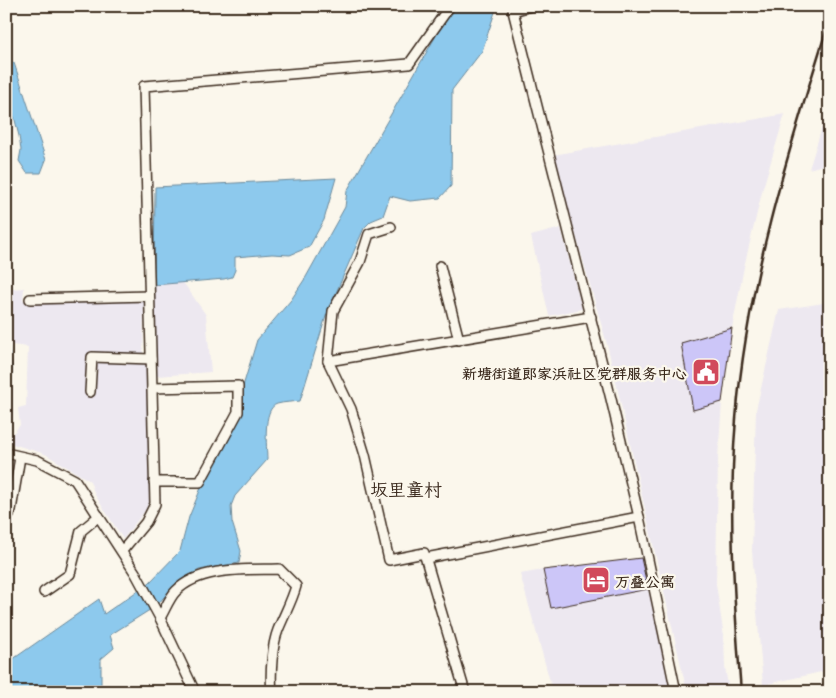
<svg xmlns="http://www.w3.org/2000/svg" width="836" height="698" viewBox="0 0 836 698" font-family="'Playpen Sans','LXGW WenKai TC',sans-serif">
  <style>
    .built { fill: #ede8f0 }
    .water { fill: #8dc9ed; stroke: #6c899a }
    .building { fill: #ccc6f8; stroke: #3b2a1e }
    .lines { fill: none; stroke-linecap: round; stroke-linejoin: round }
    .minor-casing { stroke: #3b2a1e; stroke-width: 12 }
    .tertiary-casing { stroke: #3b2a1e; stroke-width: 15 }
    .minor { stroke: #fbf7ec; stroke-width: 9 }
    .tertiary { stroke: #fbf7ec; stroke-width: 11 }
    .rail { stroke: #3b2a1e; stroke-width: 2.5 }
    .labels { text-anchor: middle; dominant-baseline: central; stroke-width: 4.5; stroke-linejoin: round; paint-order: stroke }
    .poi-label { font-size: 15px; font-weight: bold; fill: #3b2a1e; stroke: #fbf7ec; text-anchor: end }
    .quarter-label { font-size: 18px; fill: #3b2a1e; stroke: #fbf7ec }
  </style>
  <rect width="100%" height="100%" fill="#fbf7ec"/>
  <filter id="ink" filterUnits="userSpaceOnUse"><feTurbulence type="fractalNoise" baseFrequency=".02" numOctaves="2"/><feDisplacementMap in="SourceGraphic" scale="10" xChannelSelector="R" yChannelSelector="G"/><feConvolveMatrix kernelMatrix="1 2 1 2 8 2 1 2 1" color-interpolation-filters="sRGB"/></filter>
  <g filter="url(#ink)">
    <g class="built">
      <path d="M830,102V163L809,169Z"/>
      <path d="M785,114L763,188L744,267L732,328L681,343L693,410L722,402L718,458L716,584L724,637L725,667L729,692H687L608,348L553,155Z"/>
      <path d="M561,228L582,309L549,316L531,236Z"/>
      <path d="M183,282L206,315L211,372L157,376L154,285Z"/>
      <path d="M24,288L23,300L58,298V296L144,301L143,353L90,352L146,362L151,503L123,539L95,495L90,481L45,454L6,442L20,425L18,408L26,406L28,347L12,345L13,289Z"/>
      <path d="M830,302V670L763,685L752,551L756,410L779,310Z"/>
      <path d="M543,570L551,608L650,589L674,692H553L520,574Z"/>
    </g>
    <g class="water">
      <path d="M453,6H497L482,51L452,90L451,186L440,198L410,201L390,196L383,216L371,221L364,228L326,316L300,401C293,402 284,402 277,404C262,409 267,447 267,460L235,496L231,506L232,522L241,551L239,563L199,570L174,586L156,606L110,635L114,648L101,659V692H71L66,684L45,692H6V664L99,599L104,614L149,583L180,551L189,517L203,483L238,414L241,393L257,340L291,300L306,277L345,207L347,191Z"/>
      <path d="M6,58L14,63L46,160L41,173H27L19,161L21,150L19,136L15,120L6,94Z"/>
      <path d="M336,178L324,220L309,247L290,255L272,254L235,257V270L232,277L224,279L154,285L155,187Z"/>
      <path d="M6,200L8,210L10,283L7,334L12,368L11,413L6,428Z"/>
    </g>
    <g class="building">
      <path d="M732,328L722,402L693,410L681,343Z"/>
      <path d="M641,558L648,589L551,608L543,570Z"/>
    </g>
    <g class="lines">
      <defs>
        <g id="minor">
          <path d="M531,6L513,11L611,399L639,517L676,692"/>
          <path d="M391,227L369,234L360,262L333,311L328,361L351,409L365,455L389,560L424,553L465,692"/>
          <path d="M440,266L459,340"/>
          <path d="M30,299L149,296"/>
          <path d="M328,361L591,317"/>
          <path d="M152,388L238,386V412L200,482H154"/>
          <path d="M90,392L92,357L151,359"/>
          <path d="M6,453L37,460L75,480L136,574L160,618L195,692"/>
          <path d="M6,521L11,510L20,457"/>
          <path d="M122,551L146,522L155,504L144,86L409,64L450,6"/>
          <path d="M426,558L639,517"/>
          <path d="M44,592L70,574L81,531L99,516"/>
          <path d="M160,618C165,610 169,598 176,591C201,566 247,570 279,569L296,586C292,601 284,615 278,630C272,645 270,675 272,692"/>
        </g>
        <path id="tertiary" d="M828,692L830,691"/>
      </defs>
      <use href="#minor" class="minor-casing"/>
      <use href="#tertiary" class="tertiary-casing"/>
      <use href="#minor" class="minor"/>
      <use href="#tertiary" class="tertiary"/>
      <path class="rail" d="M741,692C734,601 728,510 736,419C747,281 789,149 830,18"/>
    </g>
  </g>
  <defs>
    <symbol id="civic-square" viewBox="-11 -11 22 22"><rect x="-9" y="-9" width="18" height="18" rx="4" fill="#d1495b" stroke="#fbf7ec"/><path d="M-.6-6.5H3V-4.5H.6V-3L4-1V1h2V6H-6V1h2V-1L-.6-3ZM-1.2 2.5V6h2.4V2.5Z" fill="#fff"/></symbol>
    <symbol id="hotel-square" viewBox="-11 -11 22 22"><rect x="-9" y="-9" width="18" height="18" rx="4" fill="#d1495b" stroke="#fbf7ec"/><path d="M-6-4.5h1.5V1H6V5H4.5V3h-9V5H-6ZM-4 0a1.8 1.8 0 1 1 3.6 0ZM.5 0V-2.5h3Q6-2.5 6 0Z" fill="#fff"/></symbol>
  </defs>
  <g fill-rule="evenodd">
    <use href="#civic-square" x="690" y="356" width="32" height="32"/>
    <use href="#hotel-square" x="580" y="564" width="32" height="32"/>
  </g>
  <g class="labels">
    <g class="poi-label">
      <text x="687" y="372">新塘街道郎家浜社区党群服务中心</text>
      <text x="615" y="580" text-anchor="start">万叠公寓</text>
    </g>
    <g class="quarter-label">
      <text x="406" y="488">坂里童村</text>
    </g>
  </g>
  <rect width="836" height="698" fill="none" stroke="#fbf7ec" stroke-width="25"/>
  <rect x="12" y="12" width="811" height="673" fill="none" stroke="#3b2a1e" stroke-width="2" filter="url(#ink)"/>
</svg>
